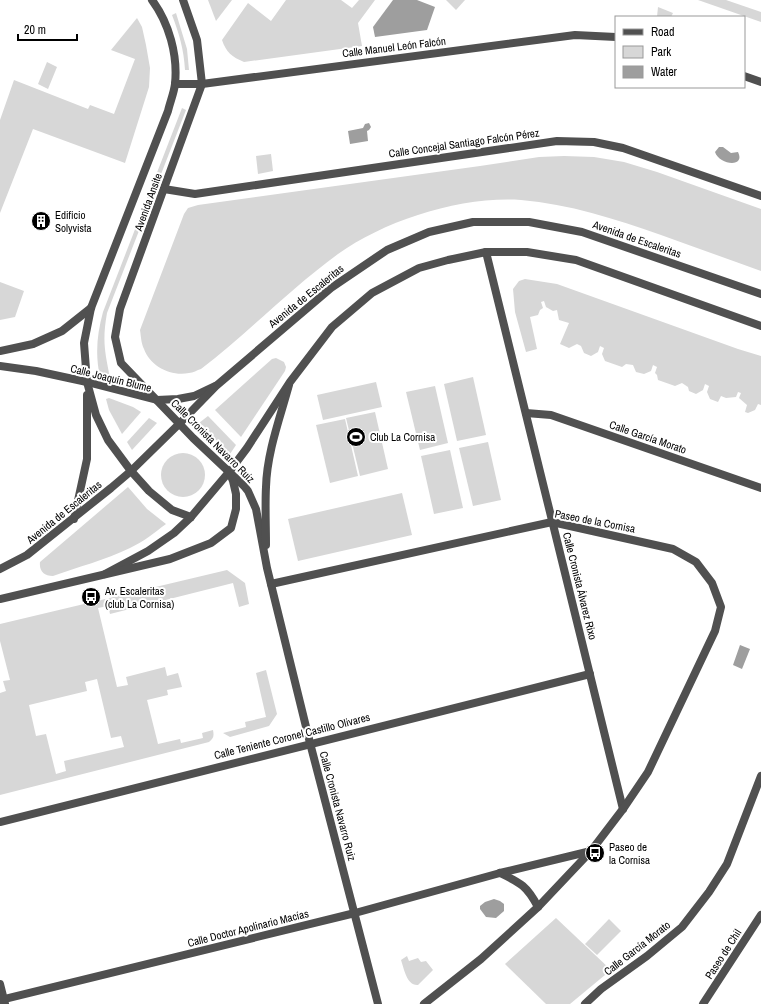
<svg xmlns="http://www.w3.org/2000/svg" width="761" height="1004" viewBox="0 0 761 1004" font-family="'Archivo Narrow',sans-serif">
  <style>
    .green { fill: #d7d7d7; fill-rule: evenodd }
    .water { fill: #9e9e9e }
    .lines { fill: none; stroke-linecap: round; stroke-linejoin: round }
    .minor { stroke: #505050; stroke-width: 8 }
    .tertiary { stroke: #505050; stroke-width: 8 }
    .labels { text-anchor: middle; dominant-baseline: central; stroke-width: 4; stroke-linejoin: round; paint-order: stroke }
    .street-label { font-size: 11px; fill: #000; stroke: #fff }
    .poi-label { font-size: 11px; fill: #000; stroke: #fff; text-anchor: start }
  </style>
  <rect width="100%" height="100%" fill="#fff"/>
  <g class="green">
    <path d="M208,0H232L216,21Z"/>
    <path d="M286,0H341L352,8L359,0H375L358,23L362,46L244,62C232,57 226,52 222,40L248,3L271,21Z"/>
    <path d="M446,0H465L456,10Z"/>
    <path d="M698,0H726L761,12V22Z"/>
    <path d="M658,7L673,13L671,17H657Z"/>
    <path d="M176,13L187,49L189,70H185C184,50 179,33 172,15Z"/>
    <path d="M137,18L142,27L146,45L150,68L149,87L125,163L33,129L0,213V120L14,80L88,109L90,105L114,114L135,59L111,50Z"/>
    <path d="M47,62L57,67L48,89L38,84Z"/>
    <path d="M182,108L186,110L107,313C102,341 105,352 110,378L100,377C95,354 97,334 103,312Z"/>
    <path d="M271,154L273,171L258,174L256,156Z"/>
    <path d="M564,156L594,157L624,162L657,172L761,209V271C728,259 694,247 661,235C615,219 569,204 521,200C461,196 386,220 338,254C290,289 248,333 201,369C197,370 193,373 189,373C171,377 150,366 144,349C141,343 141,336 140,330L184,214L188,208L198,205L480,166L539,157Z"/>
    <path d="M525,279L557,284L738,349L761,356V405L758,404L755,410L748,413L745,412L747,405L739,398L741,393L738,392L736,397L726,398L721,396L718,402L710,399L707,392L709,386L705,384L703,390L696,394L689,391L688,387L682,383L675,386L658,380L657,375L655,373L657,367L653,365L651,371L644,374L636,372L633,365L626,364L622,367L605,361L602,354L604,348L600,346L598,352L591,356L584,353L581,346L577,344L569,348L560,344L569,323L559,320L557,310L553,311L546,307L544,301L541,302L543,308L540,310L538,315L530,317L537,349L526,352L515,312L513,289L519,281Z"/>
    <path d="M0,282L24,291L15,317L0,320Z"/>
    <path d="M276,358L284,362L286,367L285,371L241,437L215,410L272,359Z"/>
    <path d="M473,377L486,435L457,441L444,384Z"/>
    <path d="M376,382L382,407L323,420L317,395Z"/>
    <path d="M435,386L448,443L420,450L406,392Z"/>
    <path d="M109,398L133,407L141,412L122,434L109,410L106,399Z"/>
    <path d="M375,412L388,469L360,476L346,418Z"/>
    <path d="M208,416L236,445L230,454L199,423Z"/>
    <path d="M149,418L157,423L132,450L127,442Z"/>
    <path d="M345,419L358,476L330,483L316,425Z"/>
    <path d="M488,442L501,500L473,506L459,448Z"/>
    <path d="M450,450L463,508L434,514L421,456Z"/>
    <circle cx="183" cy="475" r="22"/>
    <path d="M128,487L147,509L166,524C154,533 143,542 130,548C105,560 78,567 53,576C44,576 39,571 40,562Z"/>
    <path d="M402,493L412,535L298,561L288,519Z"/>
    <path d="M227,570L245,583L249,604L239,607L233,583L110,614L108,606L98,608L117,687L128,685L126,677L165,667L167,676L178,673L182,687L167,690L168,695L147,700L158,744L180,739L181,743L203,738L202,733L213,730C214,736 214,738 209,742L0,795V693L6,691L3,681L10,680L0,641V624ZM97,679L111,738L121,736L124,747L64,761L66,771L56,774L46,734L36,736L29,705L87,691L85,682Z"/>
    <path d="M266,670L277,714L269,726L230,737L223,733L246,727L245,722L266,717L256,673Z"/>
    <path d="M556,918L611,970L570,1004H546L505,964Z"/>
    <path d="M609,919L621,931L597,955L585,944Z"/>
    <path d="M407,956L409,961L418,958L421,962L426,961L433,970L418,985C407,986 404,969 401,960Z"/>
  </g>
  <g class="water">
    <path d="M393,0H417L435,7L427,30L375,37L373,27Z"/>
    <path d="M369,123L371,127L369,130L367,131L368,141L350,144L348,131L363,128L365,124Z"/>
    <path d="M719,147H723L731,153L738,152C746,168 719,165 715,152Z"/>
    <path d="M740,645L750,649L742,669L733,665Z"/>
    <path d="M494,899L500,901L504,904V911L496,918L486,917L480,909V906L485,902Z"/>
  </g>
  <g class="lines">
    <g class="minor">
      <path d="M152,0C169,23 178,55 175,84C174,93 170,102 168,111L91,308L84,343L87,382L96,415L108,440L131,471L149,491L172,510L191,517"/>
      <path d="M183,0L197,40L202,84L120,309L115,337L121,363L193,438L244,486L248,491L256,509L267,568L310,743L378,1004"/>
      <path d="M744,76L761,82"/>
      <path d="M175,84H202L575,35L616,37"/>
      <path d="M164,189L195,194L557,141L594,142L623,148L761,196"/>
      <path d="M486,252L623,809"/>
      <path d="M0,351L33,344L62,331L91,308"/>
      <path d="M0,366L36,371L87,382L157,400L178,399L194,396L215,386"/>
      <path d="M526,413L551,415L761,488"/>
      <path d="M74,519L87,459V395"/>
      <path d="M266,545C266,525 265,506 266,487C267,452 280,418 289,385"/>
      <path d="M271,584L552,522L673,549L696,562L712,583L721,607L715,631L648,772L623,809L591,851L538,907L481,959L424,1004"/>
      <path d="M0,822L590,674"/>
      <path d="M500,873C521,883 527,886 538,907"/>
      <path d="M0,984L5,1004"/>
      <path d="M0,1000L355,913L500,873L591,851"/>
      <path d="M585,1004L601,989L647,956L682,927L709,892L727,864L761,776"/>
    </g>
    <g class="tertiary">
      <path d="M0,569L27,555L111,488L131,471L179,424L216,386L331,288L387,250L429,232L473,222H529L582,232L761,294"/>
      <path d="M105,574L148,551L174,533L191,517L229,472L247,448L290,382L332,327L372,293L419,268L448,260L486,252H527L576,260L761,326"/>
      <path d="M0,599L170,559L211,543L231,528L236,509V494L233,481L229,472"/>
      <path d="M703,1004L761,915"/>
    </g>
  </g>
  <defs>
    <symbol id="building-disc" viewBox="-11 -11 22 22"><circle r="9.5" fill="#000" stroke="#fff"/><path d="M-4-6H4V6H1V3H-1V6H-4ZM-2.5-4.3h1.7v1.8h-1.7ZM.8-4.3h1.7v1.8H.8ZM-2.5-1h1.7V.8h-1.7ZM.8-1h1.7V.8H.8Z" fill="#fff"/></symbol>
    <symbol id="stadium-disc" viewBox="-11 -11 22 22"><circle r="9.5" fill="#000" stroke="#fff"/><path d="M0-5a6.5 5 0 1 0 0 10a6.5 5 0 1 0 0-10ZM-3.5-1.8h7v3.6h-7Z" fill="#fff"/></symbol>
    <symbol id="bus-disc" viewBox="-11 -11 22 22"><circle r="9.5" fill="#000" stroke="#fff"/><path d="M-5-6H5V4H4V6H2V4H-2V6H-4V4H-5ZM-3.5-4V0h7V-4ZM-3.5 1.2v1.5H-2V1.2ZM2 1.2v1.5H3.5V1.2Z" fill="#fff"/></symbol>
  </defs>
  <g fill-rule="evenodd">
    <use href="#building-disc" x="30" y="210" width="22" height="22"/>
    <use href="#stadium-disc" x="345" y="426" width="22" height="22"/>
    <use href="#bus-disc" x="80" y="586" width="22" height="22"/>
    <use href="#bus-disc" x="584" y="842" width="22" height="22"/>
  </g>
  <g class="labels">
    <g class="street-label">
      <text transform="translate(394 47) rotate(-7)">Calle Manuel León Falcón</text>
      <text transform="translate(464 143) rotate(-8)">Calle Concejal Santiago Falcón Pérez</text>
      <text transform="translate(148 202) rotate(-70)">Avenida Ansite</text>
      <text transform="translate(637 239) rotate(19)">Avenida de Escaleritas</text>
      <text transform="translate(306 296) rotate(-39)">Avenida de Escaleritas</text>
      <text transform="translate(111 378) rotate(14)">Calle Joaquín Blume</text>
      <text transform="translate(648 437) rotate(19)">Calle García Morato</text>
      <text transform="translate(213 441) rotate(45)">Calle Cronista Navarro Ruiz</text>
      <text transform="translate(64 512) rotate(-39)">Avenida de Escaleritas</text>
      <text transform="translate(595 521) rotate(11)">Paseo de la Cornisa</text>
      <text transform="translate(580 586) rotate(76)">Calle Cronista Álvarez Rixo</text>
      <text transform="translate(292 736) rotate(-14)">Calle Teniente Coronel Castillo Olivares</text>
      <text transform="translate(338 806) rotate(75)">Calle Cronista Navarro Ruiz</text>
      <text transform="translate(248 928) rotate(-14)">Calle Doctor Apolinario Macías</text>
      <text transform="translate(637 948) rotate(-38)">Calle García Morato</text>
      <text transform="translate(723 954) rotate(-57)">Paseo de Chil</text>
    </g>
    <g class="poi-label">
      <text x="55" y="215">Edificio<tspan x="55" dy="13">Solyvista</tspan></text>
      <text x="370" y="437">Club La Cornisa</text>
      <text x="105" y="591">Av. Escaleritas<tspan x="105" dy="13">(club La Cornisa)</tspan></text>
      <text x="609" y="847">Paseo de<tspan x="609" dy="13">la Cornisa</tspan></text>
    </g>
  </g>
  <rect x="615" y="16" width="130" height="72" fill="#ffffff" stroke="#999999"/>
  <rect x="623" y="29" width="20" height="6" fill="#505050" stroke="#999999"/>
  <text x="651" y="36" font-size="12" fill="#000000">Road</text>
  <rect x="623" y="46" width="20" height="12" fill="#d7d7d7" stroke="#999999"/>
  <text x="651" y="56" font-size="12" fill="#000000">Park</text>
  <rect x="623" y="66" width="20" height="12" fill="#9e9e9e" stroke="#999999"/>
  <text x="651" y="76" font-size="12" fill="#000000">Water</text>
  <path d="M18 34v6h59v-6" fill="none" stroke="#000000" stroke-width="2"/>
  <text x="24" y="34" font-size="12" fill="#000000" stroke="#ffffff" stroke-width="3" paint-order="stroke">20 m</text>
</svg>
